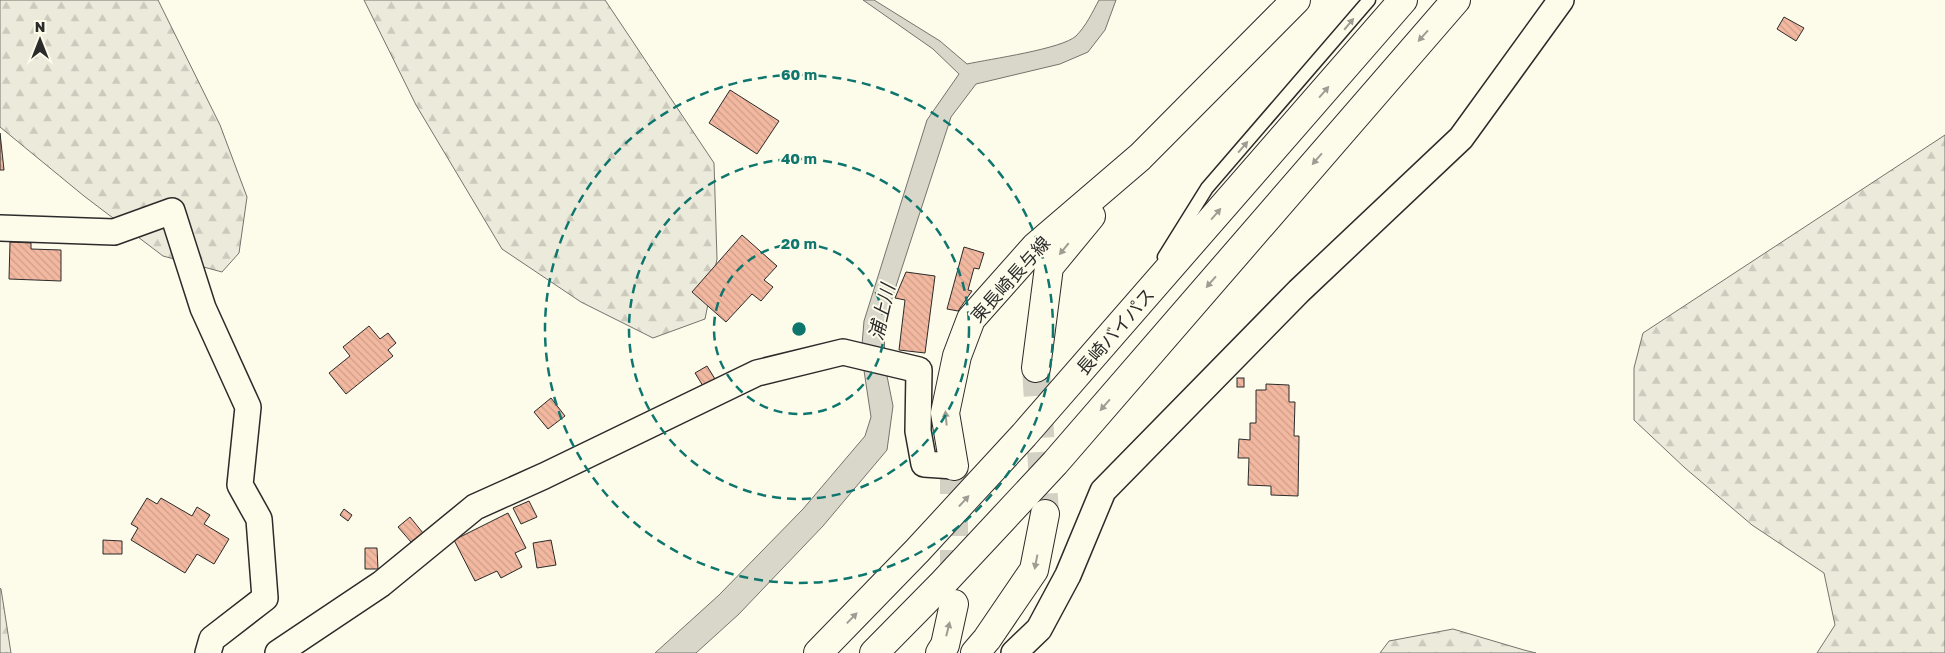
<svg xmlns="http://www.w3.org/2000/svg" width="1945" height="653" viewBox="0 0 1945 653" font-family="'Golos Text','Noto Sans JP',sans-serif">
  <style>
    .forest { fill: url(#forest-firs); stroke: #74746e }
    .water { fill: #d8d7c9; stroke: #74746e }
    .building { fill: url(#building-back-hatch); stroke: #2b2b2b }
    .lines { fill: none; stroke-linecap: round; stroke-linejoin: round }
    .primary-tunnel { stroke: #d3d1c4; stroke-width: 28; stroke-dasharray: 28 14; stroke-linecap: butt }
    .service-casing { stroke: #2b2b2b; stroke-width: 15 }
    .minor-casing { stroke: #2b2b2b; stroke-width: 28 }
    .primary-casing { stroke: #2b2b2b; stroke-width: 30 }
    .motorway-casing { stroke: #2b2b2b; stroke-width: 30 }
    .service { stroke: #fdfbea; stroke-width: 12 }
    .minor { stroke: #fdfbea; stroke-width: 25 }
    .primary { stroke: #fdfbea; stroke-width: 28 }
    .motorway { stroke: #fdfbea; stroke-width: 28 }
    .oneway { fill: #9e9d94 }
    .ring { fill: none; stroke: #0f766e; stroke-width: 2.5; stroke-dasharray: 9 6 }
    .labels { text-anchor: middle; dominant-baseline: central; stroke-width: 4; stroke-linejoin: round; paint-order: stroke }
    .street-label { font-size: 18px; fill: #2b2b2b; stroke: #fdfbea }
    .water-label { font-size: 19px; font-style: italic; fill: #2b2b2b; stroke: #fdfbea }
    .centre { fill: #0f766e; stroke: #fdfbea; stroke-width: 2.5 }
    .ring-label { font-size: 15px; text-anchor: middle; font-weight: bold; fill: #0f766e; stroke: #fdfbea; stroke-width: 4; stroke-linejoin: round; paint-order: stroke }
  </style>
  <defs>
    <pattern id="forest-firs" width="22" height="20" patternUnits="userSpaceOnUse" patternTransform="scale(1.25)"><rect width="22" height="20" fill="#ecebdb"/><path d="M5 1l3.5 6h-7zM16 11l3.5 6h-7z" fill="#cbcabc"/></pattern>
    <pattern id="building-back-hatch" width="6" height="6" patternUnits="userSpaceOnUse" patternTransform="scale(1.25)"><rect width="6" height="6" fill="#f2b8a0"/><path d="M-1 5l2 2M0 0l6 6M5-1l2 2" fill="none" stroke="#d09e8a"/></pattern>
  </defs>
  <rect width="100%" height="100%" fill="#fdfbea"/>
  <g class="forest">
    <path d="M0,0H158L220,125L247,197L239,253L222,272L163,256L84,196L0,127Z"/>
    <path d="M364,0H605L714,163L717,259L705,319L653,338L581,302L502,249L416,105Z"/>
    <path d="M1945,135V653H1817L1835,625L1824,573L1752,525L1685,468L1634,420V368L1643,333Z"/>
    <path d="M0,588L1,589L11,653H0Z"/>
    <path d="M1453,629L1524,650L1536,653H1380L1389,641Z"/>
  </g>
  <path class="water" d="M863,0H874L940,41L967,64C990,59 1062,49 1076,36C1086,26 1092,13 1099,0H1116L1105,30L1088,52L1060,64L976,84L951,117L884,323L885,366L893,406L887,450L823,526L739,614L696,653H655L719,595L803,509L865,436L871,417L863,364L862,345L864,321L927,120L959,74L933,49Z"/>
  <g class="building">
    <path d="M1784,17L1804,28L1796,41L1777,29Z"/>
    <path d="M730,90L779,121L757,154L709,123Z"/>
    <path d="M0,133L4,170H0Z"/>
    <path d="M742,235L777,266L764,280L773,287L761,301L752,294L726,322L692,292Z"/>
    <path d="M10,242L31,243V249L61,250V281L9,279Z"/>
    <path d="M964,247L984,253L979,269L974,268L968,290L972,291L958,311L947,309Z"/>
    <path d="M906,272L935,276L925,353L899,350L905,300L895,298Z"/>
    <path d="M369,326L380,339L388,333L396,343L388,350L393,356L346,394L329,373L350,356L343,347Z"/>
    <path d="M707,366L715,379L703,386L695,373Z"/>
    <rect x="1237" y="378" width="7" height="9"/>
    <path d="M1266,384L1289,385V402H1295L1294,436H1299L1298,496L1271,495V486L1248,485L1249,458H1238L1239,439L1250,440V423H1256V390H1266Z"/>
    <path d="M551,398L565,416L548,429L534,412Z"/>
    <path d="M147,498L157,504L161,498L192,516L197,507L210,515L204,524L229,539L214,564L197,554L185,573L131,540L138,528L131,524Z"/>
    <path d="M529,501L537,517L521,524L513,508Z"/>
    <path d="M344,509L352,515L348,521L340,515Z"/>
    <path d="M508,513L526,548L515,553L522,567L501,578L497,571L475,581L454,540Z"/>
    <path d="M410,517L423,533L411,542L398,527Z"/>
    <path d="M103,540L122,541V554H103Z"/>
    <path d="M551,540L556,565L537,568L533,543Z"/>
    <path d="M365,548H377L378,569H365Z"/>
  </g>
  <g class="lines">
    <g class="primary-tunnel">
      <path d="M1036,368L1045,514"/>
      <path d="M954,466V588"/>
    </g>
    <defs>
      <path id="service" d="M1164,257L1207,188L1369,0"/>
      <g id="minor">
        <path d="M0,228L114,232L172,211L203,308L248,407L240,485L259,519L265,598L212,639L208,653"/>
        <path d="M278,653L381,584L475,507L544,476L757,373L843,352L919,370L918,431L924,464L954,466"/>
        <path d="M1014,653L1039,629L1068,575L1103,491L1299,291L1461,138L1561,0"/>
      </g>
      <g id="primary">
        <path d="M1036,368L1049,267L1091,216"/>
        <path d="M954,466L945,413L957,356L971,319L1035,247L1140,157L1296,0"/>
        <path d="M940,653L945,645L954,604"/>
        <path d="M975,653L987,639L1034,570L1045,514"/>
      </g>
      <g id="motorway">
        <path d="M818,653L917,551L1024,435L1403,0"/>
        <path d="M874,653L943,583L1055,463L1456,0"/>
      </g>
    </defs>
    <use href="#service" class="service-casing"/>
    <use href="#minor" class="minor-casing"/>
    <use href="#primary" class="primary-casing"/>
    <use href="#motorway" class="motorway-casing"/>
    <use href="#service" class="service"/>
    <use href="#minor" class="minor"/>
    <use href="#primary" class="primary"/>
    <use href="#motorway" class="motorway"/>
  </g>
  <defs><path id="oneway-solid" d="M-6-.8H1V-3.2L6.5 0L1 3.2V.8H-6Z" transform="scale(1.25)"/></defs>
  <g class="oneway">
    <use href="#oneway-solid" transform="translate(1349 24) rotate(-50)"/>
    <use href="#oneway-solid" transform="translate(1423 36) rotate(132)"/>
    <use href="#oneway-solid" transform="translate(1324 92) rotate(-49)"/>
    <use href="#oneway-solid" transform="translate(1243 147) rotate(-49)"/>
    <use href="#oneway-solid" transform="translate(1317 159) rotate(131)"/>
    <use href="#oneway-solid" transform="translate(1216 214) rotate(-49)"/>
    <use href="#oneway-solid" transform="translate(1064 249) rotate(129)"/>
    <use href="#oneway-solid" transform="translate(1211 282) rotate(131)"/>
    <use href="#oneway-solid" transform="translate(1105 405) rotate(131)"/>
    <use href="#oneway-solid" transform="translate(946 418) rotate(-95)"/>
    <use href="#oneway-solid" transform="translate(964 501) rotate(-47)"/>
    <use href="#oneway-solid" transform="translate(1036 562) rotate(101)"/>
    <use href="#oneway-solid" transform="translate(852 618) rotate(-46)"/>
    <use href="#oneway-solid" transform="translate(948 629) rotate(-76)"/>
  </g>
  <g class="ring">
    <circle cx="799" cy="329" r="85"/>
    <circle cx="799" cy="329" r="170"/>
    <circle cx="799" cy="329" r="254"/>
  </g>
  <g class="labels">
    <g class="street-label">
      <text transform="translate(1010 279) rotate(-48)">東長崎長与線</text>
      <text transform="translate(1115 331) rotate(-49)">長崎バイパス</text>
    </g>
    <g class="water-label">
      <text transform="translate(881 312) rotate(-77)">浦上川</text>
    </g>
  </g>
  <circle cx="799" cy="329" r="8" class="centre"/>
  <g class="ring-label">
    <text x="799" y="80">60 m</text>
    <text x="799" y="164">40 m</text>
    <text x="799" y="249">20 m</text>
  </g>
  <g transform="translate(40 40)" stroke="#fdfbea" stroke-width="4" paint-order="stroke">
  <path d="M0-4L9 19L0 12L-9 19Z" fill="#2b2b2b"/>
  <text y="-8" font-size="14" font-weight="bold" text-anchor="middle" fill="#2b2b2b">N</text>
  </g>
</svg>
